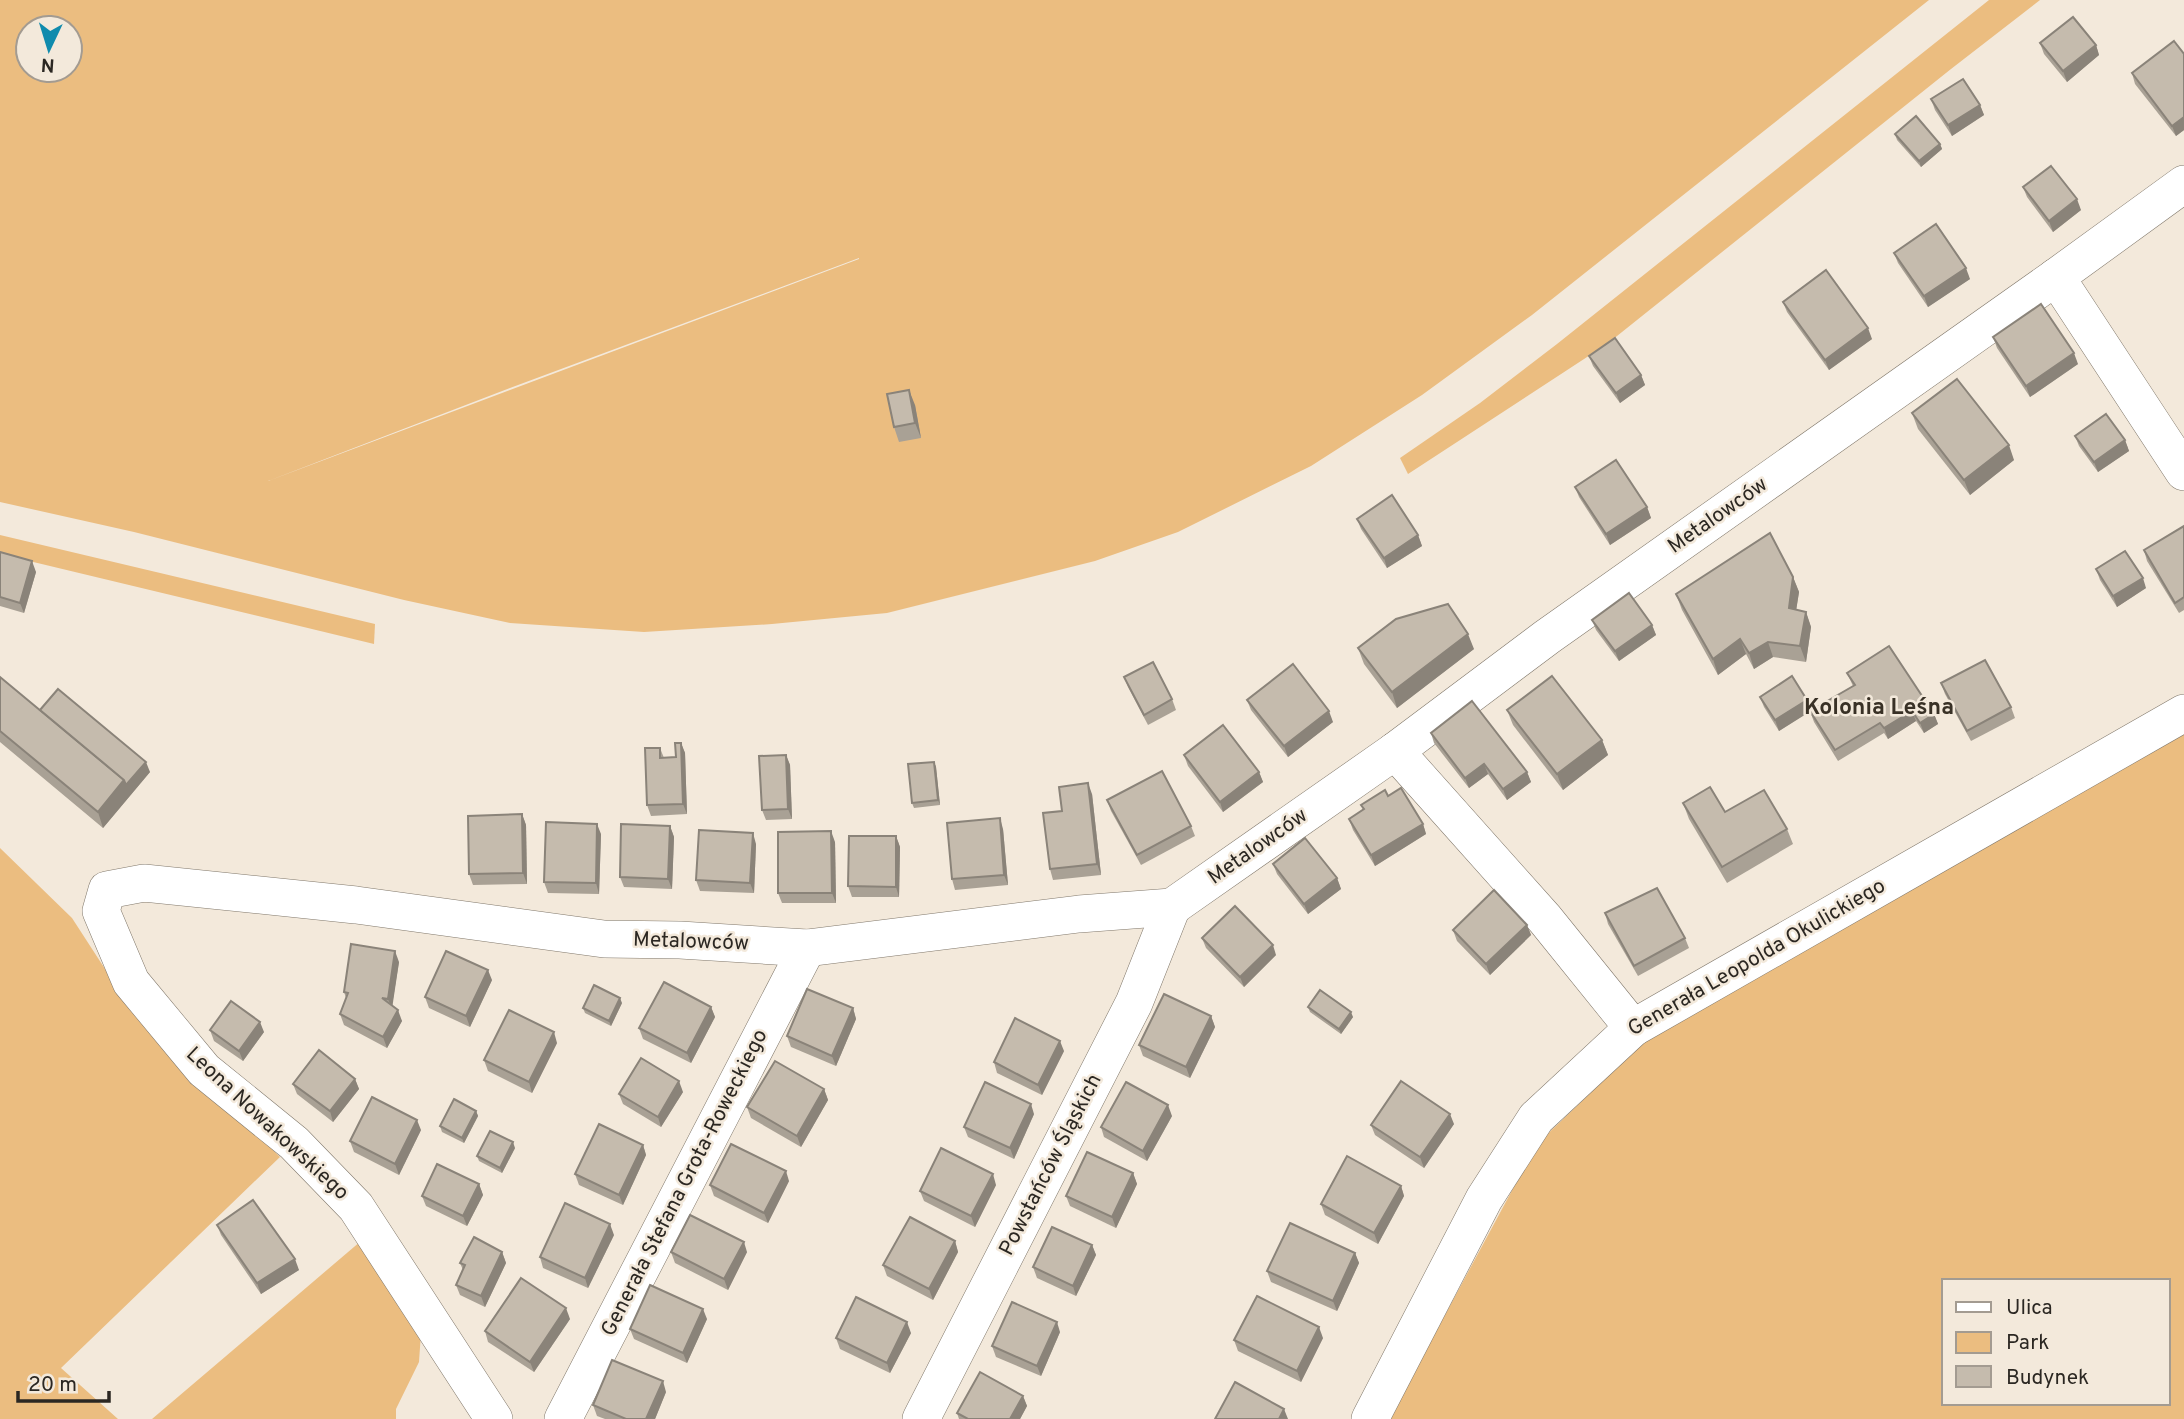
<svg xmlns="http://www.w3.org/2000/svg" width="2184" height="1419" viewBox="0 0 2184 1419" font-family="Overpass,sans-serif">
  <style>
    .green { fill: #ebbd80; fill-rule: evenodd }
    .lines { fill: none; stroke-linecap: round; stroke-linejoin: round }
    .minor-casing { stroke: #81786b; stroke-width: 38 }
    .minor { stroke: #fff; stroke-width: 37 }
    .wall { fill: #a9a195 }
    .shaded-wall { fill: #8a8379 }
    .building { fill: #c5bbad; stroke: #8a8379; stroke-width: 2 }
    .labels { text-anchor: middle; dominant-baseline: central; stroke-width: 5; stroke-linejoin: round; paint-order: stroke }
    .street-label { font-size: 21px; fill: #2b2722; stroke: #f3e9db }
    .neighbourhood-label { font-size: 23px; font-weight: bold; fill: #393126; stroke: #f3e9db }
  </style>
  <rect width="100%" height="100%" fill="#f3e9db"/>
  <g class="green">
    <path d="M0,0H1929L1532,315L1422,395L1311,466L1178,532L1095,561L887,613L772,624L644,632L510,623L404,600L134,532L0,502ZM28,28H70V70H28ZM859,258V259L268,481L510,388Z"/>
    <path d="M1989,0H2040L1951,69L1607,344L1408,474L1400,458L1480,403L1557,344Z"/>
    <path d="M0,535L375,624L374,644L0,554Z"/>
    <path d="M2184,726V1419H1389L1537,1144L1645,1041ZM1944,1281H2168V1403H1944Z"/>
    <path d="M0,848L72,918L118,989L211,1088L280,1157L61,1368L118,1419H0Z"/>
    <path d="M361,1241L421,1333L419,1362L396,1409V1419H152Z"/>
  </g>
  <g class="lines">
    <defs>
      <g id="minor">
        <path d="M2056,277L2184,472"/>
        <path d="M1395,751L1545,919L1633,1028"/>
        <path d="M494,1419L356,1207L294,1143L204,1070L131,982L101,911L107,890L144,883L356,905L604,939L680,940L807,948L1079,914L1172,907L1395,751L1547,637L2056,277L2184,184"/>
        <path d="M563,1419L807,948"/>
        <path d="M921,1419L1134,1003L1172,907"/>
        <path d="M1370,1419L1484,1199L1536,1118L1633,1028L2184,713"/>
      </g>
    </defs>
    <use href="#minor" class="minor-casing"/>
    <use href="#minor" class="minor"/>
  </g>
  <g class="wall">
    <path d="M2040,43L2096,45L2099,55L2067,82L2044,54Z"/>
    <path d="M2184,54V130L2176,136L2135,84L2132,73Z"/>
    <path d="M1931,99L1980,105L1984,115L1952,136L1935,110Z"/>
    <path d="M1895,134L1940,144L1942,149L1921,167L1897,140Z"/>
    <path d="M2023,187L2081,210L2053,232L2027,197Z"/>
    <path d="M1894,253L1970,279L1928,307L1898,263Z"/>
    <path d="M1783,302L1872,339L1829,370L1787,312Z"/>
    <path d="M1993,337L2078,364L2030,397L1997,348Z"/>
    <path d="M1589,356L1641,375L1645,385L1620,403L1593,366Z"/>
    <path d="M915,405L921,438L899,442L894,427Z"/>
    <path d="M1912,413L2014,460L1970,495L1918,429Z"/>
    <path d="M2075,436L2125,440L2129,451L2098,472L2079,446Z"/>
    <path d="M1575,487L1647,507L1651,518L1610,545L1579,497Z"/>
    <path d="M1357,519L1418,535L1422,546L1387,568L1361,529Z"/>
    <path d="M2184,526V610L2179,613L2147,561L2144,550Z"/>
    <path d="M0,552L36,572L24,613L0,606Z"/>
    <path d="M2096,569L2146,588L2117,607L2100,580Z"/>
    <path d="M1793,577L1799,592L1796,610L1806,612L1811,627L1806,662L1773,657L1754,669L1746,654L1718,675L1682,610L1676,594Z"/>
    <path d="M1592,620L1652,625L1656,635L1619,661L1596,630Z"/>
    <path d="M1358,648L1474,649L1397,708L1364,664Z"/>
    <path d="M1847,673L1934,714L1938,724L1924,733L1916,721L1888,739L1884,733L1838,761L1814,722L1810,711L1779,731L1764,707L1760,697L1807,700L1811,711L1853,686Z"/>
    <path d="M0,677L40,710L150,772L103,828L0,742Z"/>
    <path d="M1124,677L1172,699L1176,710L1148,725L1128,687Z"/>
    <path d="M1941,683L2011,707L2015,718L1971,741L1945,694Z"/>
    <path d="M1247,700L1333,722L1288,757L1251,710Z"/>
    <path d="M1507,710L1602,740L1608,755L1563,790L1513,725Z"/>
    <path d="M1431,733L1527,772L1531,782L1507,800L1488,774L1469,788L1434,743Z"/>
    <path d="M681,743L685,753L687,814L651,816L647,805L660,748L664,758L676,757Z"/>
    <path d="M786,755L790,765L792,819L766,820L762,810Z"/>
    <path d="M1184,755L1259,772L1263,782L1223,812L1188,766Z"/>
    <path d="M934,762L936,767L940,805L914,808L912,803Z"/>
    <path d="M1092,794L1101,875L1053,880L1050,869L1062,811Z"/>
    <path d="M1107,800L1191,826L1195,836L1141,865L1111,811Z"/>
    <path d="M1683,803L1725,812L1787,829L1793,844L1727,883L1689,819Z"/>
    <path d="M1361,805L1423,824L1426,834L1375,866L1353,830L1349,819L1363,810Z"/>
    <path d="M522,814L526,825L527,884L473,885L469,874Z"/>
    <path d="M670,826L674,837L672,889L624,887L620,877Z"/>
    <path d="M1003,829L1008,885L955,890L952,879Z"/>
    <path d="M601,834L599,894L548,893L544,882Z"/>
    <path d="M896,836L900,847L899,897H852L848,886Z"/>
    <path d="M835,842L836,903H782L778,893Z"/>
    <path d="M756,844L754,893L700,891L696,880Z"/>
    <path d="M1273,864L1337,878L1341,889L1308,914L1277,874Z"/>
    <path d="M1605,913L1685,938L1689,948L1638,976L1608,924Z"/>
    <path d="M1527,925L1531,935L1490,975L1457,941L1453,930Z"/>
    <path d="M1202,938L1276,955L1244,987L1206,948Z"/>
    <path d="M399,962L392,1005L402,1021L387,1048L344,1025L340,1014L346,998L344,992Z"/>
    <path d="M492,980L470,1027L429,1008L425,997Z"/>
    <path d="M622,1003L611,1026L585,1013L583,1008Z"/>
    <path d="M711,1007L715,1017L691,1063L643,1039L639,1028Z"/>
    <path d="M1308,1007L1353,1017L1341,1034L1310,1012Z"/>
    <path d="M853,1008L856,1019L836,1066L791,1047L787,1036Z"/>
    <path d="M1211,1016L1215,1027L1190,1078L1143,1056L1139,1045Z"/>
    <path d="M210,1030L264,1032L243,1061L214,1041Z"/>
    <path d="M557,1043L532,1093L488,1071L484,1060Z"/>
    <path d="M1064,1051L1042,1095L997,1073L994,1062Z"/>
    <path d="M355,1079L359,1089L333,1122L297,1094L293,1084Z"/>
    <path d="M824,1089L828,1100L801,1147L751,1118L747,1107Z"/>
    <path d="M683,1092L661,1127L623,1104L619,1094Z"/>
    <path d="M476,1111L478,1116L464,1143L442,1132L440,1126Z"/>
    <path d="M1034,1114L1014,1159L968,1137L964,1127Z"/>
    <path d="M1172,1116L1147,1161L1104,1137L1101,1127Z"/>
    <path d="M1454,1124L1424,1168L1375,1135L1371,1125Z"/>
    <path d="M421,1130L399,1175L354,1152L350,1141Z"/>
    <path d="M643,1145L646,1155L623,1205L579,1185L575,1174Z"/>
    <path d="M515,1148L502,1173L479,1161L477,1156Z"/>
    <path d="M1133,1173L1137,1184L1116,1228L1070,1206L1066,1196Z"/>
    <path d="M789,1181L768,1223L714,1196L710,1185Z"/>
    <path d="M479,1184L483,1195L467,1226L426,1206L422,1196Z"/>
    <path d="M996,1185L975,1227L924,1201L920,1191Z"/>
    <path d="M1401,1186L1404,1196L1378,1244L1325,1215L1321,1204Z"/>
    <path d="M217,1225L299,1270L261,1294L221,1235Z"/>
    <path d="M614,1235L588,1288L543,1268L540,1257Z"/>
    <path d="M955,1241L958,1252L933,1300L887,1276L883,1265Z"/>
    <path d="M1092,1245L1096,1255L1076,1296L1037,1278L1033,1267Z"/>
    <path d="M502,1252L506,1263L485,1307L460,1295L456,1285L463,1270L460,1263Z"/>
    <path d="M671,1252H747L728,1290L675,1263Z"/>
    <path d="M1355,1253L1359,1263L1337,1311L1271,1282L1267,1271Z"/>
    <path d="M570,1319L534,1372L488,1342L485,1331Z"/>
    <path d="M707,1319L687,1363L634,1339L630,1329Z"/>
    <path d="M1060,1332L1041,1376L996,1357L992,1346Z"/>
    <path d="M911,1333L890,1373L840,1349L836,1338Z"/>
    <path d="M1323,1338L1301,1382L1238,1351L1234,1340Z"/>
    <path d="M666,1392L655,1419H605L597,1416L593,1405Z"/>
    <path d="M1023,1396L1027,1406L1020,1419H959L957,1413Z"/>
  </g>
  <g class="shaded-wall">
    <path d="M2096,45L2099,55L2067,82L2063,71Z"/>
    <path d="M1980,105L1984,115L1952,136L1948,125Z"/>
    <path d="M2184,117V130L2176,136L2172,126Z"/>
    <path d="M1940,144L1942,149L1921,167L1919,161Z"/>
    <path d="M2077,199L2081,210L2053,232L2049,221Z"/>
    <path d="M1966,268L1970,279L1928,307L1924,296Z"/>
    <path d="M1868,328L1872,339L1829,370L1825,360Z"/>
    <path d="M2074,353L2078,364L2030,397L2026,386Z"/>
    <path d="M1641,375L1645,385L1620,403L1616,393Z"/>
    <path d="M909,390L915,405L921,438L915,423Z"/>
    <path d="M2125,440L2129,451L2098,472L2094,462Z"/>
    <path d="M2009,445L2014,460L1970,495L1964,480Z"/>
    <path d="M1647,507L1651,518L1610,545L1606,534Z"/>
    <path d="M1418,535L1422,546L1387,568L1384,558Z"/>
    <path d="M32,561L36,572L24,613L20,603Z"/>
    <path d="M1793,577L1799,592L1794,624L1789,608Z"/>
    <path d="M2143,578L2146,588L2117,607L2113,596Z"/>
    <path d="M1806,612L1811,627L1806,662L1800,646Z"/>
    <path d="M1652,625L1656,635L1619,661L1615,651Z"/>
    <path d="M1468,634L1474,649L1397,708L1392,692Z"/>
    <path d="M1740,639L1746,654L1718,675L1713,659Z"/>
    <path d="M1768,642L1773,657L1754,669L1749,653Z"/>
    <path d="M1807,700L1811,711L1779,731L1775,720Z"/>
    <path d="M1329,711L1333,722L1288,757L1284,746Z"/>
    <path d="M1912,711L1916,721L1888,739L1884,728Z"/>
    <path d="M1934,714L1938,724L1924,733L1920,723Z"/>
    <path d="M1602,740L1608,755L1563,790L1557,774Z"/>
    <path d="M681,743L685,753L687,814L683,804Z"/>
    <path d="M786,755L790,765L792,819L788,809Z"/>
    <path d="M146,762L150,772L103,828L98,812L124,780Z"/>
    <path d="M934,762L936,767L940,805L938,800Z"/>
    <path d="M1484,764L1488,774L1469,788L1465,778Z"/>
    <path d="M1259,772L1263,782L1223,812L1220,802Z"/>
    <path d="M1527,772L1531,782L1507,800L1503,789Z"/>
    <path d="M1088,783L1092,794L1101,875L1097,864Z"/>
    <path d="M522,814L526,825L527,884L523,873Z"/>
    <path d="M1000,818L1003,829L1008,885L1004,875Z"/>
    <path d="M597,824L601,834L599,894L596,883Z"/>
    <path d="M1423,824L1426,834L1375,866L1371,855Z"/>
    <path d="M670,826L674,837L672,889L668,879Z"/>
    <path d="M831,831L835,842L836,903L832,893Z"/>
    <path d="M753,833L756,844L754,893L750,883Z"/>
    <path d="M896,836L900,847L899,897L896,887Z"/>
    <path d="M1337,878L1341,889L1308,914L1304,904Z"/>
    <path d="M1527,925L1531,935L1490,975L1486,964Z"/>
    <path d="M1273,945L1276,955L1244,987L1240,977Z"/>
    <path d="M395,951L399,962L392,1009L388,999Z"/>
    <path d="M488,970L492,980L470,1027L466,1016Z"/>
    <path d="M620,998L622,1003L611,1026L609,1021Z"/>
    <path d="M711,1007L715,1017L691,1063L687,1053Z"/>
    <path d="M853,1008L856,1019L836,1066L832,1056Z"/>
    <path d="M398,1010L402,1021L387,1048L383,1037Z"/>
    <path d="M1351,1012L1353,1017L1341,1034L1339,1029Z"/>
    <path d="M1211,1016L1215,1027L1190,1078L1186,1067Z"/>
    <path d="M260,1022L264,1032L243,1061L239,1051Z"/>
    <path d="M554,1032L557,1043L532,1093L529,1082Z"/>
    <path d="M1060,1041L1064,1051L1042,1095L1038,1085Z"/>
    <path d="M355,1079L359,1089L333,1122L330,1111Z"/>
    <path d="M679,1081L683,1092L661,1127L658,1117Z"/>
    <path d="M824,1089L828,1100L801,1147L797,1136Z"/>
    <path d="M1031,1104L1034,1114L1014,1159L1010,1148Z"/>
    <path d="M1168,1105L1172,1116L1147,1161L1143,1151Z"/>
    <path d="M476,1111L478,1116L464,1143L462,1138Z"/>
    <path d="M1450,1114L1454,1124L1424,1168L1420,1157Z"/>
    <path d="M417,1120L421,1130L399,1175L395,1164Z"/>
    <path d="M513,1142L515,1148L502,1173L500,1168Z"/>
    <path d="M643,1145L646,1155L623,1205L619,1195Z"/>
    <path d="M786,1171L789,1181L768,1223L764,1213Z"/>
    <path d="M1133,1173L1137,1184L1116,1228L1112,1217Z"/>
    <path d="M993,1174L996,1185L975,1227L971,1216Z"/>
    <path d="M479,1184L483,1195L467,1226L463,1216Z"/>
    <path d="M1401,1186L1404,1196L1378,1244L1374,1233Z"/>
    <path d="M610,1224L614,1235L588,1288L585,1278Z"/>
    <path d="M955,1241L958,1252L933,1300L929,1289Z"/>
    <path d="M744,1242L747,1252L728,1290L724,1279Z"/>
    <path d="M1092,1245L1096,1255L1076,1296L1073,1286Z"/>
    <path d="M502,1252L506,1263L485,1307L481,1296Z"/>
    <path d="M1355,1253L1359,1263L1337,1311L1333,1301Z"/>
    <path d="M295,1259L299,1270L261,1294L257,1283Z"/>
    <path d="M566,1308L570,1319L534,1372L530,1362Z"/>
    <path d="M703,1309L707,1319L687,1363L683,1353Z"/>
    <path d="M907,1322L911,1333L890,1373L887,1363Z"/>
    <path d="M1057,1322L1060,1332L1041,1376L1037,1366Z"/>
    <path d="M1319,1327L1323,1338L1301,1382L1297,1371Z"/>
    <path d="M663,1381L666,1392L655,1419H646Z"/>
    <path d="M1023,1396L1027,1406L1020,1419H1010Z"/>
    <path d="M1284,1409L1288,1419H1279Z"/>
  </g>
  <g class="building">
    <path d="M2073,17L2096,45L2063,71L2040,43Z"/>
    <path d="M2174,41L2184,54V117L2172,126L2132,73Z"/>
    <path d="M1963,79L1980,105L1948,125L1931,99Z"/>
    <path d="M1916,116L1940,144L1919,161L1895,134Z"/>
    <path d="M2051,166L2077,199L2049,221L2023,187Z"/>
    <path d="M1936,224L1966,268L1924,296L1894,253Z"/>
    <path d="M1826,270L1868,328L1825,360L1783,302Z"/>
    <path d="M2041,304L2074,353L2026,386L1993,337Z"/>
    <path d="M1615,338L1641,375L1616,393L1589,356Z"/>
    <path d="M1957,379L2009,445L1964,480L1912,413Z"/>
    <path d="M909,390L915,423L894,427L887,394Z"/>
    <path d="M2106,414L2125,440L2094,462L2075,436Z"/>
    <path d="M1616,460L1647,507L1606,534L1575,487Z"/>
    <path d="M1392,495L1418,535L1384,558L1357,519Z"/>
    <path d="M2184,526V597L2175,603L2144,550Z"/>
    <path d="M1770,533L1793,577L1789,608L1806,612L1800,646L1768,642L1749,653L1740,639L1713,659L1676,594Z"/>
    <path d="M2125,551L2143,578L2113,596L2096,569Z"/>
    <path d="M0,552L32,561L20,603L0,597Z"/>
    <path d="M1629,593L1652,625L1615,651L1592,620Z"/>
    <path d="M1448,604L1468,634L1392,692L1358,648L1396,619Z"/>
    <path d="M1889,646L1934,714L1920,723L1912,711L1884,728L1880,723L1835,750L1810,711L1855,685L1847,673Z"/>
    <path d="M1985,660L2011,707L1967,731L1941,683Z"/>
    <path d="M1153,662L1172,699L1144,715L1124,677Z"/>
    <path d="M1293,664L1329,711L1284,746L1247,700Z"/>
    <path d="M1552,676L1602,740L1557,774L1507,710Z"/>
    <path d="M1792,676L1807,700L1775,720L1760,697Z"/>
    <path d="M0,677L124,780L98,812L0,731Z"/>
    <path d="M58,689L146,762L126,785L124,780L40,710Z"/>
    <path d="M1472,701L1527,772L1503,789L1484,764L1465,778L1431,733Z"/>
    <path d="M1223,725L1259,772L1220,802L1184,755Z"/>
    <path d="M675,743H681L683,804L647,805L645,748H660V758L676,757Z"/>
    <path d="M786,755L788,809L762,810L759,756Z"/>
    <path d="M934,762L938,800L912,803L908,764Z"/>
    <path d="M1162,771L1191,826L1137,855L1107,800Z"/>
    <path d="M1088,783L1097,864L1050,869L1043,813L1062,811L1059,787Z"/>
    <path d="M1710,787L1725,812L1764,790L1787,829L1722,867L1683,803Z"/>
    <path d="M1401,788L1423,824L1371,855L1349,819L1364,809L1361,805L1385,790L1388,796Z"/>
    <path d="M522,814L523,873L469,874L468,816Z"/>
    <path d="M1000,818L1004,875L952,879L947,823Z"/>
    <path d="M546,822L597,824L596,883L544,882Z"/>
    <path d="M621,824L670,826L668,879L620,877Z"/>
    <path d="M699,830L753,833L750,883L696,880Z"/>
    <path d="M831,831L832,893H778V832Z"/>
    <path d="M849,836H896V887L848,886Z"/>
    <path d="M1305,838L1337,878L1304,904L1273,864Z"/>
    <path d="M1657,888L1685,938L1634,966L1605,913Z"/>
    <path d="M1494,890L1527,925L1486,964L1453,930Z"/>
    <path d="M1235,906L1273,945L1240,977L1202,938Z"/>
    <path d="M351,944L395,951L388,999L382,998L398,1010L383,1037L340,1014L348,993L344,992Z"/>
    <path d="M446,951L488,970L466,1016L425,997Z"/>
    <path d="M664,982L711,1007L687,1053L639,1028Z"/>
    <path d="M594,985L620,998L609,1021L583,1008Z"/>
    <path d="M807,989L853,1008L832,1056L787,1036Z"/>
    <path d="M1320,990L1351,1012L1339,1029L1308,1007Z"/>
    <path d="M1164,994L1211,1016L1186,1067L1139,1045Z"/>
    <path d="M231,1001L260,1022L239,1051L210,1030Z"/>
    <path d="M509,1010L554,1032L529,1082L484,1060Z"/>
    <path d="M1015,1018L1060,1041L1038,1085L994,1062Z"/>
    <path d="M319,1050L355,1079L330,1111L293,1084Z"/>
    <path d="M641,1058L679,1081L658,1117L619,1094Z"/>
    <path d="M775,1061L824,1089L797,1136L747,1107Z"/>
    <path d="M1401,1081L1450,1114L1420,1157L1371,1125Z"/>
    <path d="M985,1082L1031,1104L1010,1148L964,1127Z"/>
    <path d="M1126,1082L1168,1105L1143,1151L1101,1127Z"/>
    <path d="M372,1097L417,1120L395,1164L350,1141Z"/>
    <path d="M454,1099L476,1111L462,1138L440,1126Z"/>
    <path d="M599,1124L643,1145L619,1195L575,1174Z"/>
    <path d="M490,1131L513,1142L500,1168L477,1156Z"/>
    <path d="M731,1144L786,1171L764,1213L710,1185Z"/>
    <path d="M941,1148L993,1174L971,1216L920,1191Z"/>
    <path d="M1087,1152L1133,1173L1112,1217L1066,1196Z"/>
    <path d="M1347,1156L1401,1186L1374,1233L1321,1204Z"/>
    <path d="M437,1164L479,1184L463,1216L422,1196Z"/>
    <path d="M253,1200L295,1259L257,1283L217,1225Z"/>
    <path d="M565,1203L610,1224L585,1278L540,1257Z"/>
    <path d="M690,1215L744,1242L724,1279L671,1252Z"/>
    <path d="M910,1217L955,1241L929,1289L883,1265Z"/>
    <path d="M1290,1223L1355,1253L1333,1301L1267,1271Z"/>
    <path d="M1052,1227L1092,1245L1073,1286L1033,1267Z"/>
    <path d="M474,1237L502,1252L481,1296L456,1285L465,1265L460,1263Z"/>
    <path d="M521,1278L566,1308L530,1362L485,1331Z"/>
    <path d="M650,1285L703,1309L683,1353L630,1329Z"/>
    <path d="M1257,1296L1319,1327L1297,1371L1234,1340Z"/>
    <path d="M856,1297L907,1322L887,1363L836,1338Z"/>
    <path d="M1012,1302L1057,1322L1037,1366L992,1346Z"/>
    <path d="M612,1360L663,1381L646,1419H626L593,1405Z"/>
    <path d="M980,1372L1023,1396L1010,1419H968L957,1413Z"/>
    <path d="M1235,1382L1284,1409L1279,1419H1215Z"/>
  </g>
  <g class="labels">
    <g class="street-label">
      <text transform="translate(1718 516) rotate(-35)">Metalowców</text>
      <text transform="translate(1258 847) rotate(-35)">Metalowców</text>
      <text transform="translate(691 942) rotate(2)">Metalowców</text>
      <text transform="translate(1757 958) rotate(-30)">Generała Leopolda Okulickiego</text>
      <text transform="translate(267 1124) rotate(43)">Leona Nowakowskiego</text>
      <text transform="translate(1051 1165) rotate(-63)">Powstańców Śląskich</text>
      <text transform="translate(685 1183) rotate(-63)">Generała Stefana Grota-Roweckiego</text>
    </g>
    <g class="neighbourhood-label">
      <text x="1879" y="708">Kolonia Leśna</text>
    </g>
  </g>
  <rect x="1942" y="1279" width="228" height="126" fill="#f3e9db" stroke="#a39b91" stroke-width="2"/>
  <rect x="1956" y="1302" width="35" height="10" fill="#ffffff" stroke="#a39b91" stroke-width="2"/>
  <text x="2006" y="1314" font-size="21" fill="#2b2722">Ulica</text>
  <rect x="1956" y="1332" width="35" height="21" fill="#ebbd80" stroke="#a39b91" stroke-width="2"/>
  <text x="2006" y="1349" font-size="21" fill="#2b2722">Park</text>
  <rect x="1956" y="1366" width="35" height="21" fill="#c5bbad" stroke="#a39b91" stroke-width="2"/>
  <text x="2006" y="1384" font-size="21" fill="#2b2722">Budynek</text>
  <g transform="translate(49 49) rotate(184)"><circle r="33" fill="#f3e9db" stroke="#a39b91" stroke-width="2"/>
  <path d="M0-5L12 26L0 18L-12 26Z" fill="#108bad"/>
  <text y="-10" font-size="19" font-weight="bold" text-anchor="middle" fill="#2b2722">N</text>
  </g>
  <path d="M18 1391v10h91v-10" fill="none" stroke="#2b2722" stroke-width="3.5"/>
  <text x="28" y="1391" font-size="21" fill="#2b2722" stroke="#f3e9db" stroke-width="5" paint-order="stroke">20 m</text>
</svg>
